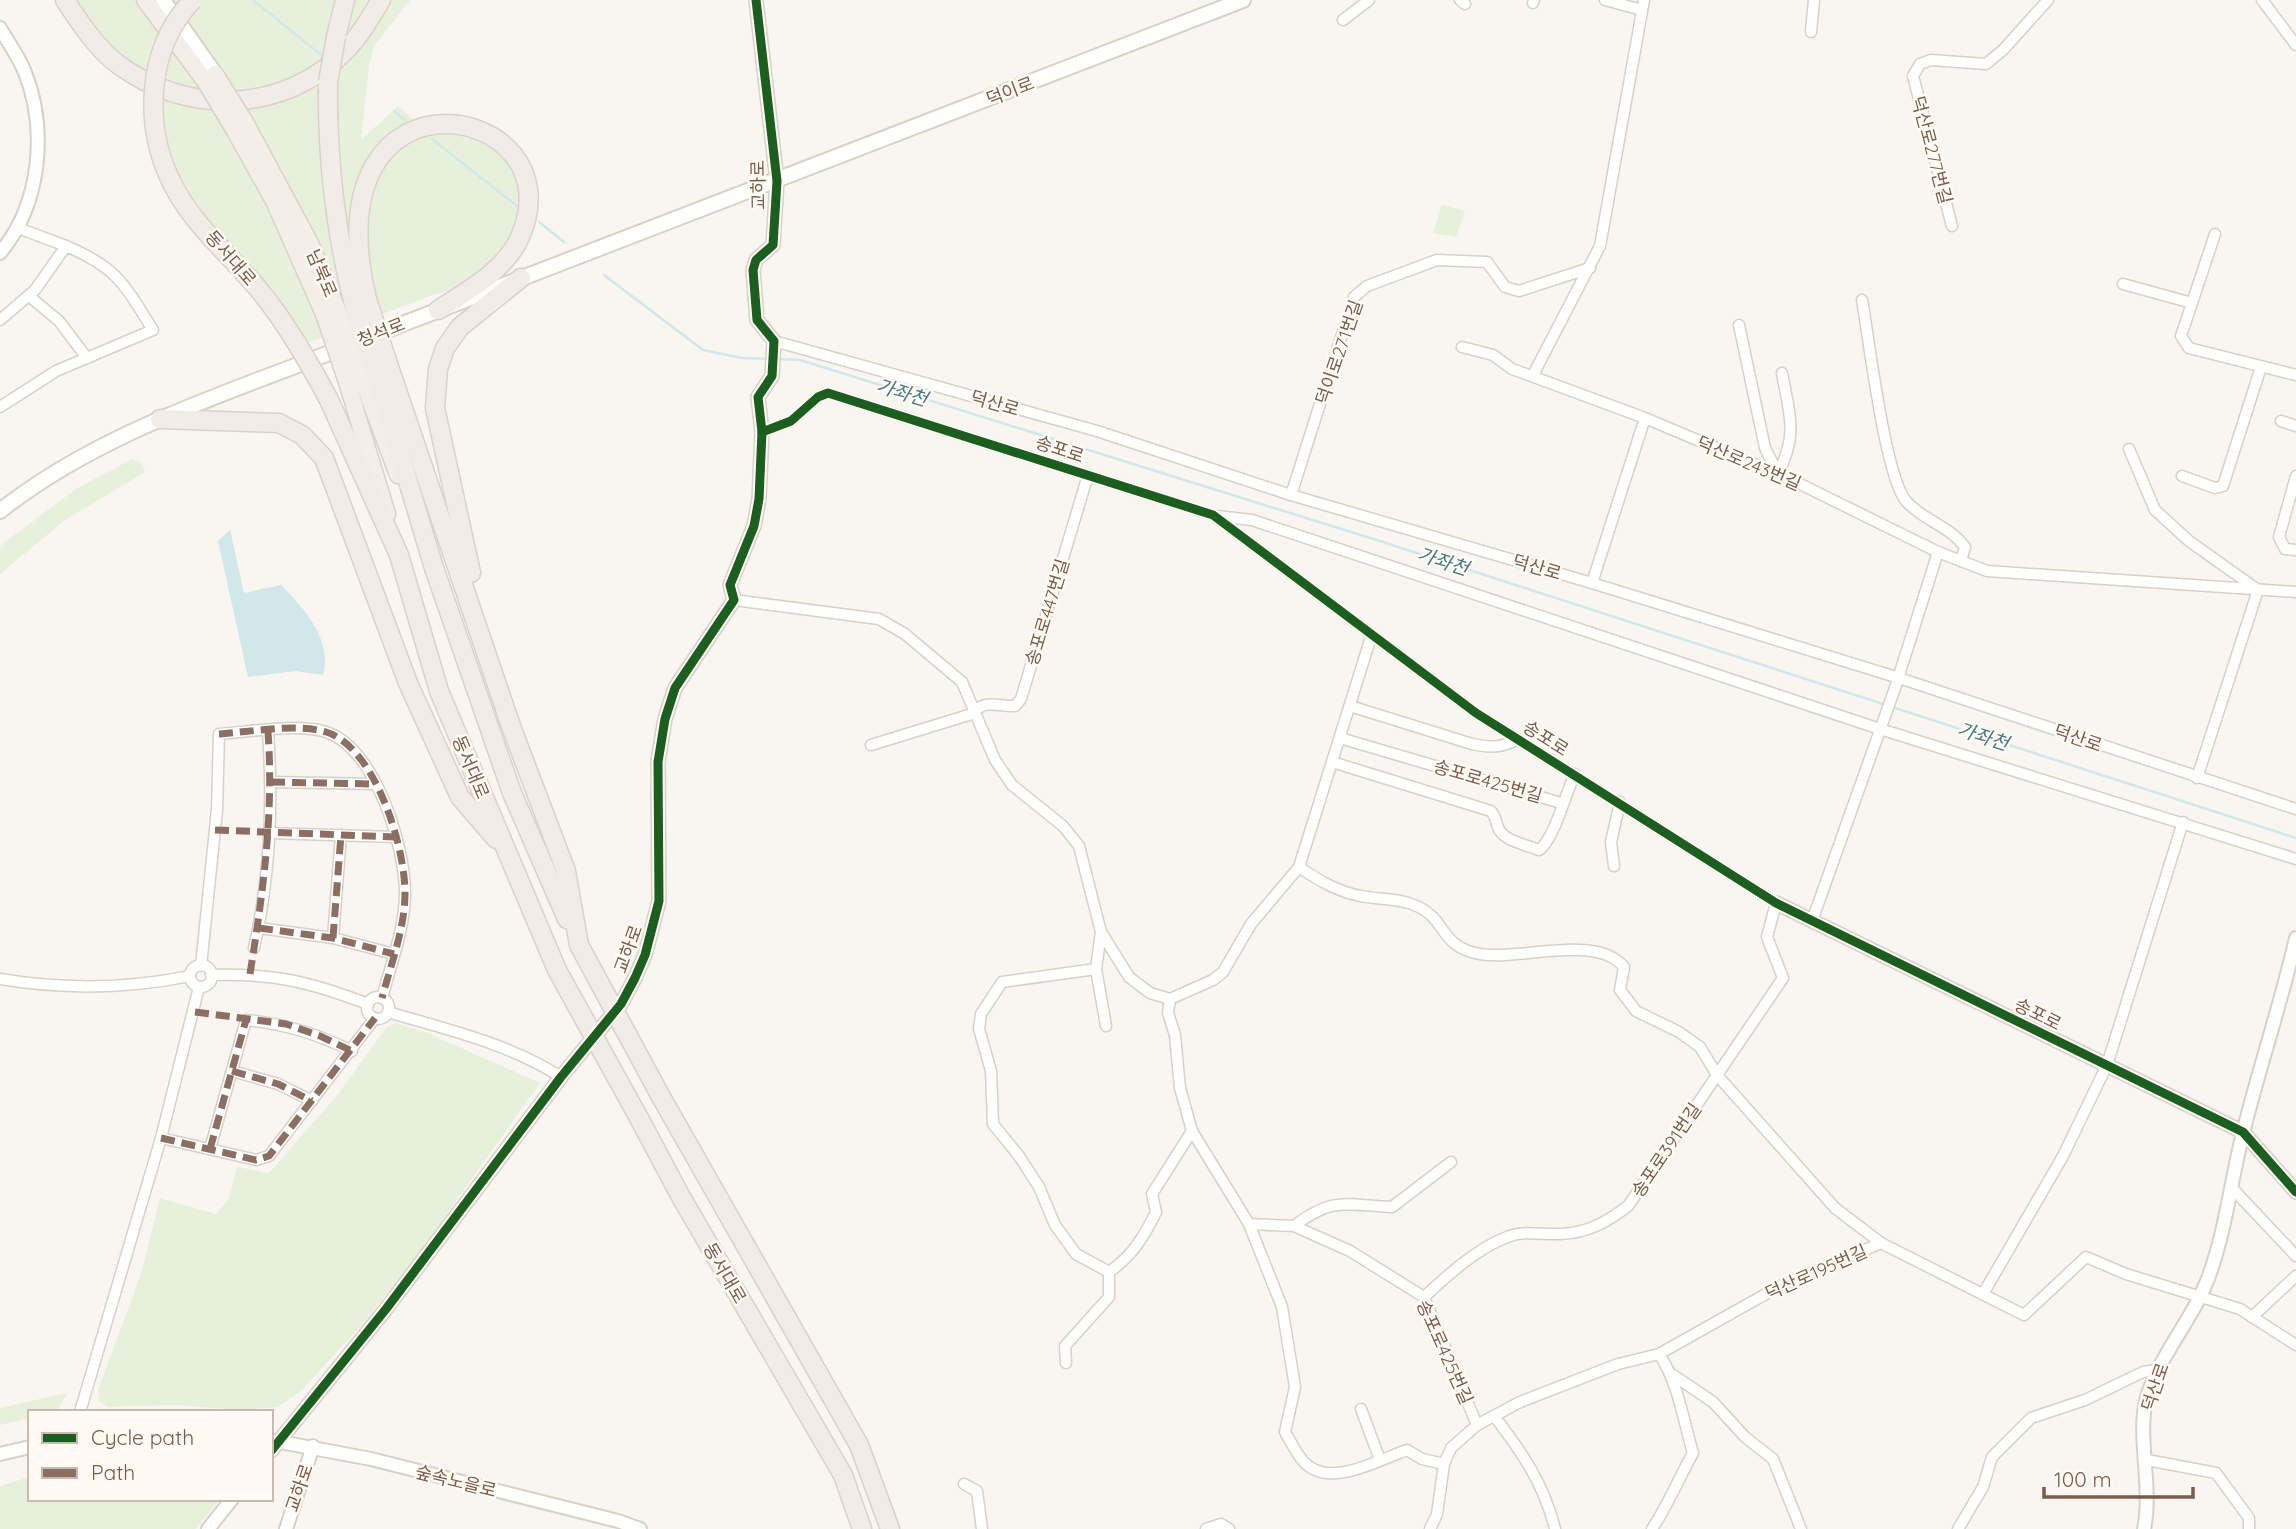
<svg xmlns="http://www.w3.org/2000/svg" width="2296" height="1529" viewBox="0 0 2296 1529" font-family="Quicksand,'Noto Sans KR',sans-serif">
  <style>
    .green { fill: #e7f0db }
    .water { fill: #d0e8ea }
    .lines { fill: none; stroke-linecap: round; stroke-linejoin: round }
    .stream { stroke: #d0e8ea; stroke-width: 2.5 }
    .minor-casing { stroke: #d7d1cb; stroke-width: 13 }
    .tertiary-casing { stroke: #d7d1cb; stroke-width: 16 }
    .secondary-casing { stroke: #d9d2cb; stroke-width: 18 }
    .primary-casing { stroke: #dad1cc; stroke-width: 19 }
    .trunk-casing { stroke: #dad1cc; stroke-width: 21 }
    .minor { stroke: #fefefd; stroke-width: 10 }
    .tertiary { stroke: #fefefd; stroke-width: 12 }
    .secondary { stroke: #fefefd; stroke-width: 14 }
    .primary { stroke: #f3eee8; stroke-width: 16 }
    .trunk { stroke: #f2ece8; stroke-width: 18 }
    .primary-bridge-casing { stroke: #dad1cc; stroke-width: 19; stroke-linecap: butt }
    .trunk-bridge-casing { stroke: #dad1cc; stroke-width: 21; stroke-linecap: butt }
    .primary-bridge { stroke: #f3eee8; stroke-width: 16 }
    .trunk-bridge { stroke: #f2ece8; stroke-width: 18 }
    .quiet { stroke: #8d6e63; stroke-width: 7; stroke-dasharray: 14 7; stroke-linecap: butt }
    .cycleway-casing { stroke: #fffaf3; stroke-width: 13 }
    .cycleway { stroke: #1b5e20; stroke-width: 9 }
    .labels { text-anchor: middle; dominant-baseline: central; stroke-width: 5; stroke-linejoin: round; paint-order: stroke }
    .street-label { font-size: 18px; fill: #7a5c4d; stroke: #fffaf3 }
    .water-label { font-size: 19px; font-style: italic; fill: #437c86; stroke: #fffaf3 }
  </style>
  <rect width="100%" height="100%" fill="#f9f5f0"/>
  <g class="green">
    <path d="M73,0H410L374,46L369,65L361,140L398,106L428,132C456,129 492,136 509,162C531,197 518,241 490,268C473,285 444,291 422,299C384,314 345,328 307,343L183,187L170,156L163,125L127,61L106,42Z"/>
    <path d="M1442,205L1465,211L1456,237L1433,233Z"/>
    <path d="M132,459L142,463L145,472L65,520L0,574V546L76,489Z"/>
    <path d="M395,1023L425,1032L540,1083L417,1256L364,1322L302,1390L278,1407L240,1410L175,1405L107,1407L99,1401L98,1390L141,1274L160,1198L216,1214L229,1199L237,1167L269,1173L335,1098L387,1027Z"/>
    <path d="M67,1393L57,1411L30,1412V1418L0,1425V1408Z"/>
    <path d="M30,1477V1499H220L195,1529H0V1486Z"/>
  </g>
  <path class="water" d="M230,530L244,593L281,585C303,607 333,640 323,675L296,671L248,677L218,541Z"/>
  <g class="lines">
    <g class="stream">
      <path d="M254,1L325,58"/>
      <path d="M394,111L405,120"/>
      <path d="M432,139L517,206"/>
      <path d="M539,222L564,242"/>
      <path d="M604,275L703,350L742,358L770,359"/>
      <path d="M777,359L800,360L1383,542L1886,705"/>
      <path d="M1892,707L2296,838"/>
    </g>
    <defs>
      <g id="minor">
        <path d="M1460,0L1465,4"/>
        <path d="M1605,0L1642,10"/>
        <path d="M2262,0L2296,45"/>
        <path d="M1533,3L1534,0"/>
        <path d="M1343,20L1369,0"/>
        <path d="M1811,32L1814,0"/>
        <path d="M1952,226L1913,76L1920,64L1931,60L1986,64L2003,50L2048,0"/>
        <path d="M18,228L66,246"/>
        <path d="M2215,234L2181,336L2189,348L2296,375"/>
        <path d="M2123,284L2192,303"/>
        <path d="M29,296L59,321L87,358"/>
        <path d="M1862,300C1869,339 1885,476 1906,501C1922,520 1950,526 1965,547L1961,561"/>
        <path d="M0,320L35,290L66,246C118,268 124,284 153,330L56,371L0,407"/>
        <path d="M1739,325L1765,448L1778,474"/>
        <path d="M774,341L1097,431L1291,495L1592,583L1899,678L2296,809"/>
        <path d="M1462,347L1493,355L1512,369L1645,418L1792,480L1938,552L1987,571L2296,592"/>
        <path d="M1533,375L1600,246L1644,0"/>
        <path d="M2281,421L2296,426"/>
        <path d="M762,432L791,421L818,397L828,393L1213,515L1476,713L1776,903L1767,937L1783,978L1628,1206C1607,1222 1588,1233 1560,1234C1542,1235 1525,1230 1507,1237C1476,1249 1448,1275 1424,1297"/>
        <path d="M2129,449L2155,510L2189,541L2258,590L2197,778"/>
        <path d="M1778,474C1798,433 1790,417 1782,373"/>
        <path d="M2182,476L2215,488L2223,486L2261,367"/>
        <path d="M2296,476L2279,537L2285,549L2296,550"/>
        <path d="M1291,495L1354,297L1367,286L1437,260L1487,262L1505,287L1519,291L1590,268"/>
        <path d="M1217,516L1252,520L1880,729L2296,859"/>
        <path d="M1592,583L1645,418"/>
        <path d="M734,600L879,619L905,634L962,682L995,760L1012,785L1063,826L1079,846L1101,932L1129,977L1150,993L1170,999"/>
        <path d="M1350,706L1472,744C1491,748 1502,748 1518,739"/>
        <path d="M1340,738L1561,803"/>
        <path d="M871,745L972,714C985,698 997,707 1015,706L1021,699L1088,475"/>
        <path d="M1332,762L1491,811C1497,818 1495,820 1498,827C1502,841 1528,845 1539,850C1555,838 1565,794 1575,774"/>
        <path d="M271,782L375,784"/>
        <path d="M269,833L395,837"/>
        <path d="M1614,866L1611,842L1620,802"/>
        <path d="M1299,867C1318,880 1338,892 1361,896C1381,900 1401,898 1419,907C1447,921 1440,947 1480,954C1521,961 1596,933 1624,967L1620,990L1636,1011L1679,1032L1700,1047L1717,1075L1835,1208L1881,1243L2024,1315L2086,1257L2126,1274L2240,1309L2296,1345"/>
        <path d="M1812,921L1895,688L1938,552"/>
        <path d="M259,928L333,938L394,954"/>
        <path d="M1101,932L1096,969L1106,1026"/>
        <path d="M333,938L341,835"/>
        <path d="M254,948C270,878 273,803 268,732"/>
        <circle cx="201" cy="976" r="11"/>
        <path d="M201,966L217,810L219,734C250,732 296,723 326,732C375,747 405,846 405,893C405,928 391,964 382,998"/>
        <path d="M1096,969L1002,982L981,1014L979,1029L991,1071L993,1124L1019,1156L1039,1187L1055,1225L1076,1254L1109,1272"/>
        <path d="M211,975C275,973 310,982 368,1004"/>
        <path d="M0,979C65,990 126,989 190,976"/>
        <circle cx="378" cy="1008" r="11"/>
        <path d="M1170,999L1168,1013L1175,1035L1180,1088L1192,1131L1249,1224L1282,1307L1295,1387L1285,1432C1291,1442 1296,1453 1303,1461C1328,1490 1378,1460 1407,1450L1422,1459L1444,1464"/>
        <path d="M1170,999L1213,980L1223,972L1251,924L1299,867L1372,634"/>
        <path d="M388,1012C448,1030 508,1043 561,1077"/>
        <path d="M232,1071L278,1084L312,1101"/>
        <path d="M161,1138L256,1160L269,1156L375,1018"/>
        <path d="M210,1149L246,1020C286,1024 317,1034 352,1051"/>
        <path d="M2231,1187L2296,1256"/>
        <path d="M1249,1224L1294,1226L1350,1251L1424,1297L1477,1425"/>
        <path d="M1294,1226C1334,1196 1345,1205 1392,1207L1451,1162"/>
        <path d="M1983,1294L2063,1156L2107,1065L2183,822"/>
        <path d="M2252,1317L2296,1276"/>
        <path d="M1066,1363L1065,1346L1109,1297V1272C1132,1256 1144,1237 1156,1212L1152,1194L1192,1131"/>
        <path d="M1673,1375L1713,1402L1745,1437L1773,1459L1801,1529"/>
        <path d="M1361,1409L1380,1460"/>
        <path d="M80,1412L161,1138L199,987"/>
        <path d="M1494,1416C1522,1452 1544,1484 1555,1529"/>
        <path d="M2147,1460L2216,1473L2249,1518V1529"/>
        <path d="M964,1484L977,1491L982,1529"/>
        <path d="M1206,1529L1221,1524L1229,1529"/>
        <path d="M1430,1529L1437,1514L1444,1464L1451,1448L1477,1425L1520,1402L1618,1364L1659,1354L1782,1285L1881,1243"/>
        <path d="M1652,1529C1668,1505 1679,1478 1693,1453C1683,1419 1678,1382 1659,1354"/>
        <path d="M1958,1529L1983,1487L1992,1457L2031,1418L2085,1400L2143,1372L2157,1370"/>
      </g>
      <g id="tertiary">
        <path d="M0,28C8,42 18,56 24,70C48,129 41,204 0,253"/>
        <path d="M1776,903L2243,1132L2296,1192"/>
        <path d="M275,1441L371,1459L618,1521L640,1529"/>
        <path d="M271,1451L386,1309L561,1077L621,1004L635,978L645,955L659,901L658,762L665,719L675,688L734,600L730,585L754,526L759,499L762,432L758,397L772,376L774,341L757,320L753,270L756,260L773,245L777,181L756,0"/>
        <path d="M0,1454L30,1447"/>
        <path d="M208,1529L232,1499"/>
        <path d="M286,1529L313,1446"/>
        <path d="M2144,1529C2153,1486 2136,1435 2147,1397C2161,1352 2195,1317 2210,1273C2226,1228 2231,1180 2243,1133C2259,1068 2281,1004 2296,938"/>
      </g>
      <g id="secondary">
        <path d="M163,0L215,74"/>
        <path d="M369,337L1243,0"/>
        <path d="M0,511C101,431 229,393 347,346"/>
      </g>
      <g id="primary">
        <path d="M145,0L205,81"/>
        <path d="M246,124L311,245L337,309"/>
        <path d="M235,131L274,201L324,314"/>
        <path d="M361,376L398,475"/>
        <path d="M347,382L387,514"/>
      </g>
      <g id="trunk">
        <path d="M65,0C80,23 97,49 119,65C189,117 288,113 348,48C361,34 371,17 381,0"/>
        <path d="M336,37L345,0"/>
        <path d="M328,82C327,158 335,231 354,305"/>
        <path d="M367,299C308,50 580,102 520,237C505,271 467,291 438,310"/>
        <path d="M389,367L512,729L566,871L579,945"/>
        <path d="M375,371L434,568L512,793L567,919"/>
        <path d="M329,400L399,555L439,691L557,970"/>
        <path d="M160,419L279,423L302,435L324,458L408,683L460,797L496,839"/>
        <path d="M471,573L435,408L438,369L445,348L460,327L521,278"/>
        <path d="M660,1095L859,1445L890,1529"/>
        <path d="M639,1118L681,1197L843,1475L862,1529"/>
      </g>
    </defs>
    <use href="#minor" class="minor-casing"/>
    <use href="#tertiary" class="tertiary-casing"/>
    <use href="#secondary" class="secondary-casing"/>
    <use href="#primary" class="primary-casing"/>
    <use href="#trunk" class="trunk-casing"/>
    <use href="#minor" class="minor"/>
    <use href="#tertiary" class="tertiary"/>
    <use href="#secondary" class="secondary"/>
    <use href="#primary" class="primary"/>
    <use href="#trunk" class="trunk"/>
    <defs>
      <g id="primary-bridge">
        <path d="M215,74L246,124"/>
        <path d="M205,81L235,131"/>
        <path d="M337,309L361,376"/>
        <path d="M324,314L347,382"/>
      </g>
      <g id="trunk-bridge">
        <path d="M193,0C146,48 143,127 173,185C194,227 235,259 264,296C290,329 310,364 329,400"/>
        <path d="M328,82L336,37"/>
        <path d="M367,299L389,367"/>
        <path d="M354,305L375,371"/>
        <path d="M579,945L660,1095"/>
        <path d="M557,970L639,1118"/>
      </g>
    </defs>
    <use href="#primary-bridge" class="primary-bridge-casing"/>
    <use href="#trunk-bridge" class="trunk-bridge-casing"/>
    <use href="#primary-bridge" class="primary-bridge"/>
    <use href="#trunk-bridge" class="trunk-bridge"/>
    <g class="quiet">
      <path d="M219,734C250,732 296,723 326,732C375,747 405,846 405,893C405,928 391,964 382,998"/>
      <path d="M271,782L375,784"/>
      <path d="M215,830L395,837"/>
      <path d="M259,928L333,938L394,954"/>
      <path d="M333,938L341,835"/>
      <path d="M250,974C263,892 274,814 268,732"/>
      <path d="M195,1012L286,1024L320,1036L352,1051"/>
      <path d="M232,1071L278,1084L312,1101"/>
      <path d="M161,1138L256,1160L269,1156L375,1018"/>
      <path d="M210,1149L246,1020"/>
    </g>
    <defs>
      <g id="cycleway">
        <path d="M762,432L791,421L818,397L828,393L1213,515L1476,713L1776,903L2243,1132L2296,1192"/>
        <path d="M271,1451L386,1309L561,1077L621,1004L635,978L645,955L659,901L658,762L665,719L675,688L734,600L730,585L754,526L759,499L762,432L758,397L772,376L774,341L757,320L753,270L756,260L773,245L777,181L756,0"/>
      </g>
    </defs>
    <use href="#cycleway" class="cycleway-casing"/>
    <use href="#cycleway" class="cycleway"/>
  </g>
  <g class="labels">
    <g class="street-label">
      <text transform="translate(1010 91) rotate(-21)">덕이로</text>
      <text transform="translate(1932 150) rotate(75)">덕산로277번길</text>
      <text transform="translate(758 185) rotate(-91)">교하로</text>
      <text transform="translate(231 258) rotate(49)">동서대로</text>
      <text transform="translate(322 273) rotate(67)">남북로</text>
      <text transform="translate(381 332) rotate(-22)">청석로</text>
      <text transform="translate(1339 352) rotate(-71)">덕이로271번길</text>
      <text transform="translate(995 403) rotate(16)">덕산로</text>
      <text transform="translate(1060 449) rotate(18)">송포로</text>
      <text transform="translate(1749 463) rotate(23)">덕산로243번길</text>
      <text transform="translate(1537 567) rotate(16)">덕산로</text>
      <text transform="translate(1047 612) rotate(-73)">송포로447번길</text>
      <text transform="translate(1546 738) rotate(32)">송포로</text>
      <text transform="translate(2078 738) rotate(19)">덕산로</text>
      <text transform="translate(471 767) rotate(67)">동서대로</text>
      <text transform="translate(1488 781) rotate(16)">송포로425번길</text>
      <text transform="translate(628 949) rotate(-70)">교하로</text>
      <text transform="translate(2038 1014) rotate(26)">송포로</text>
      <text transform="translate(1666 1150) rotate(-56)">송포로391번길</text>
      <text transform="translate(1816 1272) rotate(-24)">덕산로195번길</text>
      <text transform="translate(725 1273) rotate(60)">동서대로</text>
      <text transform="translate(1445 1352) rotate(66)">송포로425번길</text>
      <text transform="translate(2155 1387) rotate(-71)">덕산로</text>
      <text transform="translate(456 1481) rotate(14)">숲속노을로</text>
      <text transform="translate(299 1488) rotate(-71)">교하로</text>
    </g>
    <g class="water-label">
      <text transform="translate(902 392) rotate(17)">가좌천</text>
      <text transform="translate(1443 561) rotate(18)">가좌천</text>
      <text transform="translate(1983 736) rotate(18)">가좌천</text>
    </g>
  </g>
  <rect x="28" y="1410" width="245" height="91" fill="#fffaf3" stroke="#cabbb1" stroke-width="2"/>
  <rect x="42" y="1433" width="35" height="10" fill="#1b5e20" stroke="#cabbb1" stroke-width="2"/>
  <text x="91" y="1445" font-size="21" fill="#7a5c4d">Cycle path</text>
  <rect x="42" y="1468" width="35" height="10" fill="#8d6e63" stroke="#cabbb1" stroke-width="2"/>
  <text x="91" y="1480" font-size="21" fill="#7a5c4d">Path</text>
  <path d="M2044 1487v10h149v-10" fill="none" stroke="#7a5c4d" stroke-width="3.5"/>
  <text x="2054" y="1487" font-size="21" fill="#7a5c4d" stroke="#fffaf3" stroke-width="5" paint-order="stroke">100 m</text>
</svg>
